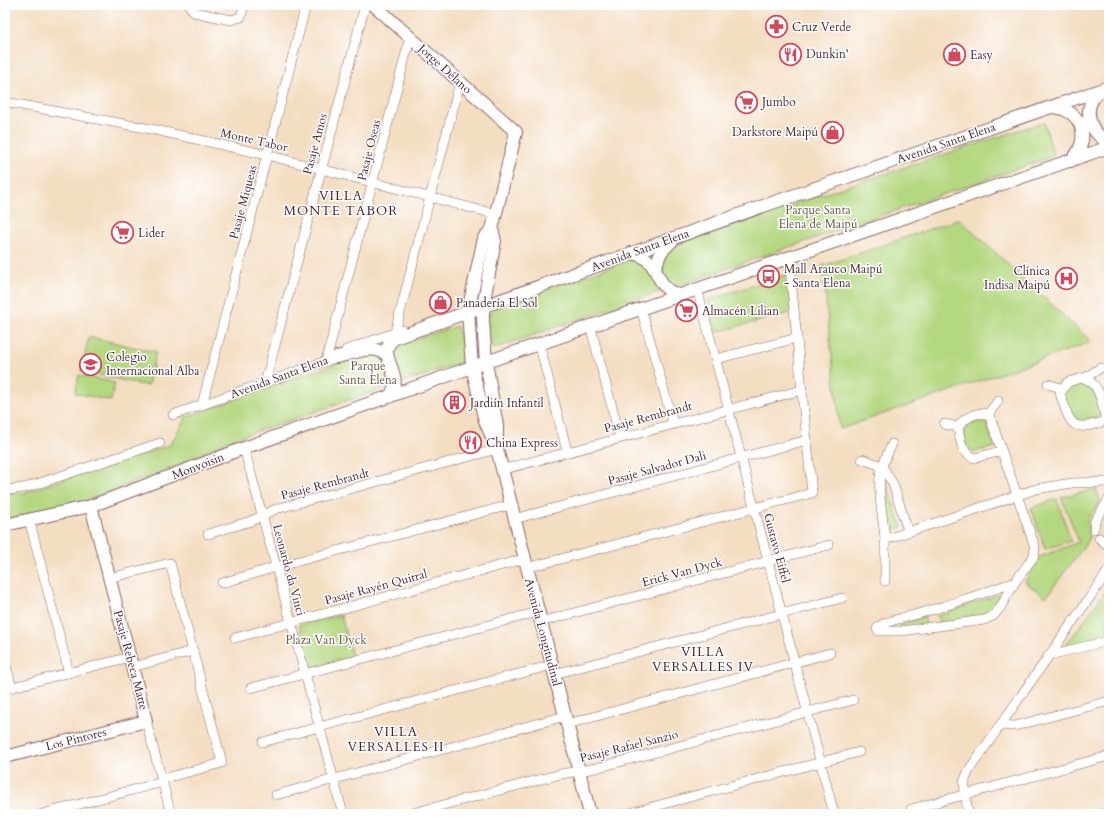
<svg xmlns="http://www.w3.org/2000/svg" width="1114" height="819" viewBox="0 0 1114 819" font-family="Cardo,serif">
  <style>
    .green { fill: #b4d880; stroke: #7f7c56 }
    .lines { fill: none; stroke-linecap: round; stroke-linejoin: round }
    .street-casing { stroke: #866260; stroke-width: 10 }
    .secondary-casing { stroke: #866260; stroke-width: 14 }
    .street { stroke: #fff; stroke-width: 9 }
    .secondary { stroke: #fff; stroke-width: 12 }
    .labels { text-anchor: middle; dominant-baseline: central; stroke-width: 3; stroke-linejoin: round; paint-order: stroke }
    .poi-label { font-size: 12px; fill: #4a1f2b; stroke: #fff; text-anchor: start }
    .street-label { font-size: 12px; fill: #4a1f2b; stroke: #fff }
    .park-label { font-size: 12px; fill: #6a5644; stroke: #fff }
    .neighbourhood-label { font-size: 13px; letter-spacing: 1px; fill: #4a1f2b; stroke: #fff }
  </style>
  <rect width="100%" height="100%" fill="#fff"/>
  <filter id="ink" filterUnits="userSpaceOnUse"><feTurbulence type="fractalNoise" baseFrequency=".025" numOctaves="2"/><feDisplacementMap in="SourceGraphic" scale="8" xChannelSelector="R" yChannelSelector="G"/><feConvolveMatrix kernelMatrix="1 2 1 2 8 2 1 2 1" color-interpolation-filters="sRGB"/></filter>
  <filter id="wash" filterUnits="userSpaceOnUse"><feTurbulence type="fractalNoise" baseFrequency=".012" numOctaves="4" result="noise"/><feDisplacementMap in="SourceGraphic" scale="16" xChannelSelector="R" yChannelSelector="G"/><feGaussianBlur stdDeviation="0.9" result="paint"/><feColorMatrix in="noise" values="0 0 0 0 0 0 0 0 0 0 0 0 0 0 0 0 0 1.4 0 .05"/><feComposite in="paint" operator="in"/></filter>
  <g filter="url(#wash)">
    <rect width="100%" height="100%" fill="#f4dec2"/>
    <g class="green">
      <path d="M1044,122L1054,156L493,349L490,345L488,316L496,306L841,188Z"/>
      <path d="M959,219L1092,342L840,429L822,266Z"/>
      <path d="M788,274L793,312L717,332L708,300Z"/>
      <path d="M457,326L466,361L228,441L210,449L183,464L84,501L5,519V490L22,493L170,445L186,417L369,352L377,351L395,356L399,344Z"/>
      <path d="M89,337L156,352L148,386L81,371Z"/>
      <path d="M79,375L115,383L111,401L75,393Z"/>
      <path d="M1082,384L1094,393L1101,416L1080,422L1071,417L1063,396L1071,385Z"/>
      <path d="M976,422H985L996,447L973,452L965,447L964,437L967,427Z"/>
      <path d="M884,478L902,527L889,532Z"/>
      <path d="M1096,489L1100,500L1087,521L1090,538L1046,597L1025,582L1039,557L1079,542L1061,497Z"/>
      <path d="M1057,499L1071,541L1045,549L1031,508Z"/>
      <path d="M1109,586V636L1064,648Z"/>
      <path d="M1000,594L994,607L984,615L940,626L937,616Z"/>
      <path d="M341,615L352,656L312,668L299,625Z"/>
      <path d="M924,616L926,624L899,629L898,626Z"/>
    </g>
  </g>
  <g filter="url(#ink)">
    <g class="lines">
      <defs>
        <g id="street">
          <path d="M189,5L194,12L231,20L241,17L244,5"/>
          <path d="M5,102L151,129L267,155L495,214"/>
          <path d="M697,288L834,814"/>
          <path d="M641,308L673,423"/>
          <path d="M590,325L620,437"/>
          <path d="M395,332L460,82"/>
          <path d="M539,343L567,451"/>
          <path d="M346,350L402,330"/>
          <path d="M716,359L797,338"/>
          <path d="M326,361L410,38"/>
          <path d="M1082,378C1101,381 1102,406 1106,421C1071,432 1071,427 1060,393L1068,382Z"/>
          <path d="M1085,378L1100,368"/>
          <path d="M265,383L365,5"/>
          <path d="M1048,384L1061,388"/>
          <path d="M202,405L306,5"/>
          <path d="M988,414L998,401"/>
          <path d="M173,415L332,359"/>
          <path d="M944,424L958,427"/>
          <path d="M244,448L343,814"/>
          <path d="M1002,451L974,458C961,452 960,440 958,427C964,418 981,408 990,417L1035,547L1034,556L1015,582L1000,608L993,616L984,620L901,631H879L877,629C880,623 895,620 902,618C940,609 977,595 1015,582"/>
          <path d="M862,459L882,466L892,444"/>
          <path d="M501,470L802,390"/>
          <path d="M5,489L10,490L28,487L160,443"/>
          <path d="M29,519L69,673"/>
          <path d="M514,519L807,440"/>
          <path d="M1094,529L1095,521L1109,499"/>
          <path d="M908,531L893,484L882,466C876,484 883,518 885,538L887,539L1036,489L1072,483L1109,482"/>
          <path d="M208,534L251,521L276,509L497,449"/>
          <path d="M885,538V581"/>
          <path d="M1099,538L1109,546"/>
          <path d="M526,568L812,493L789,258"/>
          <path d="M109,578L170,563L222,763L162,779"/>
          <path d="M222,583L276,567L510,505"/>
          <path d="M540,622L829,545"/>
          <path d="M235,638L524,559"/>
          <path d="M1049,655L1109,641"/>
          <path d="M5,662L12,688"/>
          <path d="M132,667L193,651"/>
          <path d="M554,674L842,598"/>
          <path d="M251,688L538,612"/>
          <path d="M5,689L130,657"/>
          <path d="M146,721L171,814"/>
          <path d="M567,724L830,653"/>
          <path d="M1000,725L1015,726L1109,701"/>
          <path d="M263,742L552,665"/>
          <path d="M276,795L565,716"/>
          <path d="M911,809L1109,756"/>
          <path d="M42,814L163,782"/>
          <path d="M409,814L561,774L596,768L853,700"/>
          <path d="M626,814L859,752"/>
          <path d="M968,814L964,782L969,770L1109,570"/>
          <path d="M1103,814L1109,812"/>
        </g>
        <g id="secondary">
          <path d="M374,5L516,132L492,229L495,241L483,306V321L486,362L497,426V447"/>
          <path d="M1100,91C1081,106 1088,133 1109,142"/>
          <path d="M1052,107C1083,109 1092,140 1071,161"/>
          <path d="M492,229L484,238L468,311L472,367L485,421L497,449L590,814"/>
          <path d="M632,253C662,258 652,287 678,295"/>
          <path d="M655,268L661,252L673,240"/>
          <path d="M337,357C353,354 373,343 387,355"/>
          <path d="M389,397C408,375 372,354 395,338L769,204L1109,87"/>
          <path d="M5,525L91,506L244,448L472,367L1109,147"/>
          <path d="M5,757L146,721L91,506"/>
        </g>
      </defs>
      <use href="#street" class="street-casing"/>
      <use href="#secondary" class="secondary-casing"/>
      <use href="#street" class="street"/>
      <use href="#secondary" class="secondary"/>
    </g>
  </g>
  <defs>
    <symbol id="pharmacy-ring" viewBox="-11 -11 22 22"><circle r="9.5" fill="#fff" stroke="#d1495b" stroke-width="1.5"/><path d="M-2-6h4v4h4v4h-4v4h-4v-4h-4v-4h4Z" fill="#d1495b"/></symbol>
    <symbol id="restaurant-ring" viewBox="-11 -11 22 22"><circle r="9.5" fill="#fff" stroke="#d1495b" stroke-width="1.5"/><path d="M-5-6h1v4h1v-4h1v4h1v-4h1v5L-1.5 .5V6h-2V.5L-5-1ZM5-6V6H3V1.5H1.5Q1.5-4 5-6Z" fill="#d1495b"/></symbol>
    <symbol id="shop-ring" viewBox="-11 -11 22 22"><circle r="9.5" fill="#fff" stroke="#d1495b" stroke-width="1.5"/><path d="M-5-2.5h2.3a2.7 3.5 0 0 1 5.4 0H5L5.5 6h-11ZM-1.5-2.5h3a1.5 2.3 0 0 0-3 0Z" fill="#d1495b"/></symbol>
    <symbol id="supermarket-ring" viewBox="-11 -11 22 22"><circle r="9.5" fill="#fff" stroke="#d1495b" stroke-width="1.5"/><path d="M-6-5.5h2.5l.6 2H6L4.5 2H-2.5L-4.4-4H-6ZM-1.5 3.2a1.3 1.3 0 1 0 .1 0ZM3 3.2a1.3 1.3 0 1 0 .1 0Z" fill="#d1495b"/></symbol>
    <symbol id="bus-ring" viewBox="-11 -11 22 22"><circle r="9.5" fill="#fff" stroke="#d1495b" stroke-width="1.5"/><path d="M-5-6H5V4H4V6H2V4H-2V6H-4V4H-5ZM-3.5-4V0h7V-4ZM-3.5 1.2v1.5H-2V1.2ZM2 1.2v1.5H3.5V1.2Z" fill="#d1495b"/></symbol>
    <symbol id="hospital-ring" viewBox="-11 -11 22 22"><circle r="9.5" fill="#fff" stroke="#d1495b" stroke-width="1.5"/><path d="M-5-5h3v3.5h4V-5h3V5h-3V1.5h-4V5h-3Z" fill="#d1495b"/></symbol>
    <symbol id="school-ring" viewBox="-11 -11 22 22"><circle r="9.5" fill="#fff" stroke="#d1495b" stroke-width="1.5"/><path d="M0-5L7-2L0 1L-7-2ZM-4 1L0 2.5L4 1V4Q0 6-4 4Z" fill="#d1495b"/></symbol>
    <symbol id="building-ring" viewBox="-11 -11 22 22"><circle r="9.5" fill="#fff" stroke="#d1495b" stroke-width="1.5"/><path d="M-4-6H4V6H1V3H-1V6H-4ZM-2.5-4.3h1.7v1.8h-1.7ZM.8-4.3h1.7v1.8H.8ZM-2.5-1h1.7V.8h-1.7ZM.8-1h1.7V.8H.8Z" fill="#d1495b"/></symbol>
  </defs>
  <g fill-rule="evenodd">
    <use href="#pharmacy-ring" x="764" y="14" width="25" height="25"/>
    <use href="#restaurant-ring" x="778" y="42" width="25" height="25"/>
    <use href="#shop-ring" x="942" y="42" width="25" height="25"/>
    <use href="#supermarket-ring" x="734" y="90" width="25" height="25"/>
    <use href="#shop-ring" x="820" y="120" width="25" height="25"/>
    <use href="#supermarket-ring" x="110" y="220" width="25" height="25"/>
    <use href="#bus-ring" x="756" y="264" width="25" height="25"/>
    <use href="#hospital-ring" x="1054" y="266" width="25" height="25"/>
    <use href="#shop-ring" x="428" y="290" width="25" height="25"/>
    <use href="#supermarket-ring" x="674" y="298" width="25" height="25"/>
    <use href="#school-ring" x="78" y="352" width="25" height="25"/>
    <use href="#building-ring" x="442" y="390" width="25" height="25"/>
    <use href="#restaurant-ring" x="458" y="430" width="25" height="25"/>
  </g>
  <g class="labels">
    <g class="poi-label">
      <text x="792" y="27">Cruz Verde</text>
      <text x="806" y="54">Dunkin'</text>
      <text x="970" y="55">Easy</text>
      <text x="762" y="102">Jumbo</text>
      <text x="818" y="132" text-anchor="end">Darkstore Maipú</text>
      <text x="138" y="233">Lider</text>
      <text x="784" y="269">Mall Arauco Maipú<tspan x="784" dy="14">- Santa Elena</tspan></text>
      <text x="1050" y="271" text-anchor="end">Clínica<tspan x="1050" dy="14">Indisa Maipú</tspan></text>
      <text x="456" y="303">Panadería El Sol</text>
      <text x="702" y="311">Almacén Lilian</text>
      <text x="106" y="357">Colegio<tspan x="106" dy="14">Internacional Alba</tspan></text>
      <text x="470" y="403">Jardiín Infantil</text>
      <text x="486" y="443">China Express</text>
    </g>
    <g class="street-label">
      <text transform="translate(445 69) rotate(42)">Jorge Délano</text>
      <text transform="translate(254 140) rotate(13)">Monte Tabor</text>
      <text transform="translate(946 143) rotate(-19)">Avenida Santa Elena</text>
      <text transform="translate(315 144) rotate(-75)">Pasaje Amos</text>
      <text transform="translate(369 150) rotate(-76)">Pasaje Oseas</text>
      <text transform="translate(243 202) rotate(-75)">Pasaje Miqueas</text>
      <text transform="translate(640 250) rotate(-20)">Avenida Santa Elena</text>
      <text transform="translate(279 377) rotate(-20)">Avenida Santa Elena</text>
      <text transform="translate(648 417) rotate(-15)">Pasaje Rembrandt</text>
      <text transform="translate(198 466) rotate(-21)">Monvoisin</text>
      <text transform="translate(657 468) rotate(-15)">Pasaje Salvador Dali</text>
      <text transform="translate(325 484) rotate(-15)">Pasaje Rembrandt</text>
      <text transform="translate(777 548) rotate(75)">Gustavo Eiffel</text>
      <text transform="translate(289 570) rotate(75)">Leonardo da Vinci</text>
      <text transform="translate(682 572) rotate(-15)">Erick Van Dyck</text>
      <text transform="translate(376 587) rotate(-15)">Pasaje Rayén Quitral</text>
      <text transform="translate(543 632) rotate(75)">Avenida Longitudinal</text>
      <text transform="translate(131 660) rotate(75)">Pasaje Rebeca Matte</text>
      <text transform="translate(76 739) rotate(-14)">Los Pintores</text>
      <text transform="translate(629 746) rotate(-14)">Pasaje Rafael Sanzio</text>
    </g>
    <g class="park-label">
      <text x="818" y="210">Parque Santa<tspan x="818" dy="14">Elena de Maipú</tspan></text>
      <text x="368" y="366">Parque<tspan x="368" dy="14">Santa Elena</tspan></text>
      <text x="326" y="640">Plaza Van Dyck</text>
    </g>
    <g class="neighbourhood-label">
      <text x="341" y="196">VILLA<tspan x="341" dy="15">MONTE TABOR</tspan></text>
      <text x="703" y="652">VILLA<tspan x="703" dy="15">VERSALLES IV</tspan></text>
      <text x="396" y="732">VILLA<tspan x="396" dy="15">VERSALLES II</tspan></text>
    </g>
  </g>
  <rect width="1114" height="819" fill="none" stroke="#fff" stroke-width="20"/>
</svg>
